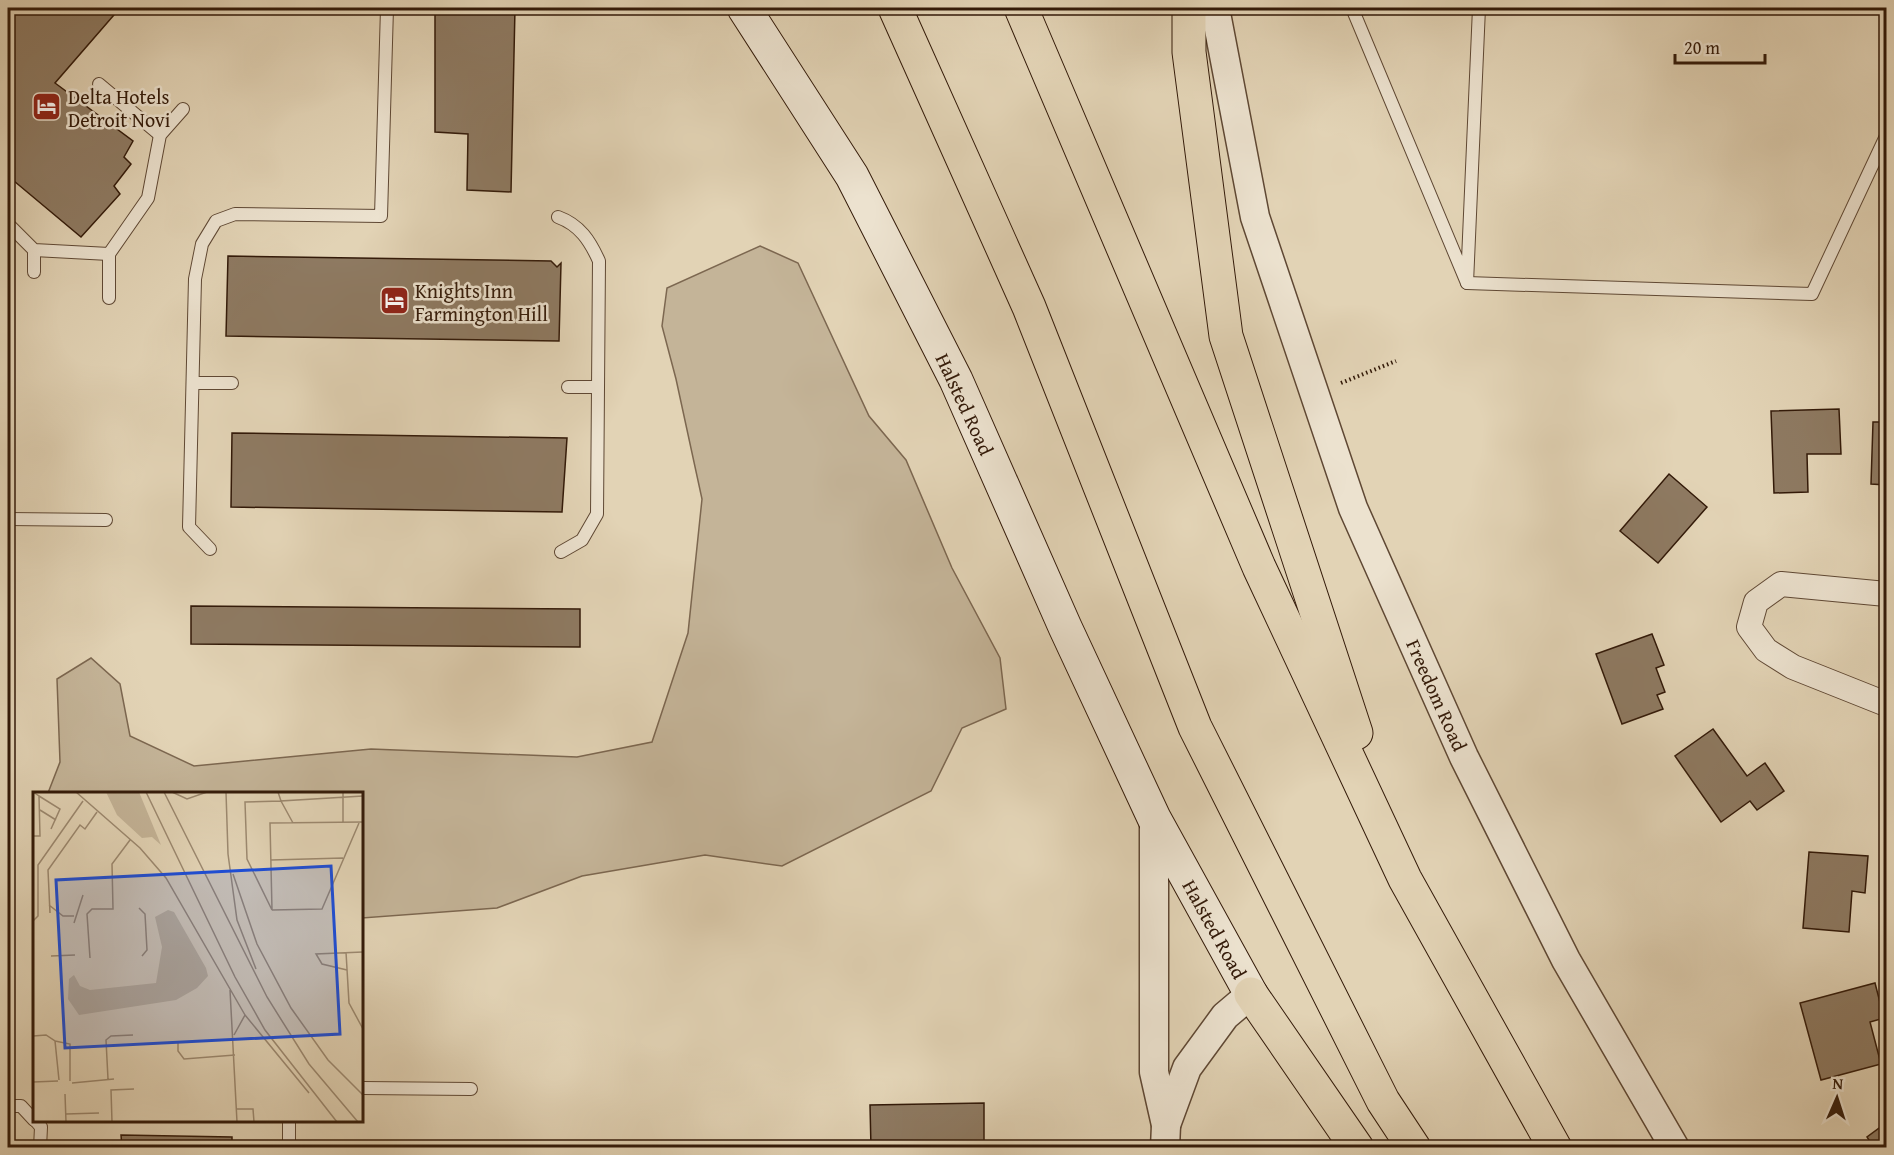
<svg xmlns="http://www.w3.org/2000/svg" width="1894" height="1155" viewBox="0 0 1894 1155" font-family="'Gentium Book Plus',serif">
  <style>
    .green { fill: #c4b498; stroke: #7c6750; stroke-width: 1.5 }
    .building { fill: #8e7a62; stroke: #331a09; stroke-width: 1.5 }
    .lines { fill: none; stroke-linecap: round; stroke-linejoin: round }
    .service-casing { stroke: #5f4834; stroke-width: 14 }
    .minor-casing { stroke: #5f4834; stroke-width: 26 }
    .tertiary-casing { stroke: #5f4834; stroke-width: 31 }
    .secondary-casing { stroke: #331a09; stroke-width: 35 }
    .motorway-casing { stroke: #331a09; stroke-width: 35 }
    .path { stroke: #331a09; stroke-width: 4; stroke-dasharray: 1.5 3; stroke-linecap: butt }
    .service { stroke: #ece2cf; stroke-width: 12 }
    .minor { stroke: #ece2cf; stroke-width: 24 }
    .tertiary { stroke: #ece2cf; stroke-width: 28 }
    .secondary { stroke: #ece2cf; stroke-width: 33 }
    .motorway { stroke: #e2d3b5; stroke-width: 33 }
    .labels { text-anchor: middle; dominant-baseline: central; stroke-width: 5; stroke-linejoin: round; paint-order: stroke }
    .poi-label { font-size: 20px; fill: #331a09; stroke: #ece2cf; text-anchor: start }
    .street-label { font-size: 20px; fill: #331a09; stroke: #ece2cf }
    .inset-road { fill: none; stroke: #9c8970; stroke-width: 1.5 }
    .view { fill: #1d4ed8; fill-opacity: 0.15; stroke: #1d4ed8; stroke-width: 3 }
    .inset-edge { fill: none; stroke: #331a09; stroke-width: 3 }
  </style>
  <rect width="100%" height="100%" fill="#e2d3b5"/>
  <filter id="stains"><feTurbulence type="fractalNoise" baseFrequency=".00333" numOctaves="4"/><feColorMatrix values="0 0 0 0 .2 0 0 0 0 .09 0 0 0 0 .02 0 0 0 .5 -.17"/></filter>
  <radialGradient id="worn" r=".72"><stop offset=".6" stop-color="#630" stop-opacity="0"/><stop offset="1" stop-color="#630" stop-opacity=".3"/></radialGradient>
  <path class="green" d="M760,246L798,263L869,416L906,460L952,568L1000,658L1006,709L962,728L931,791L782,866L705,855L582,876L497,908L362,918V794L48,793L60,762L57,679L91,658L120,684L130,736L194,766L371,749L577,757L652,742L688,633L702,499L676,379L662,326L667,288Z"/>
  <g class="building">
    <path d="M8,8H120L55,83L133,141L124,157L131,164L114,186L120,194L81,237L8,176Z"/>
    <path d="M435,8H515L511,192L467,190L468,134L435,132Z"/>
    <path d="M228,256L551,261L557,267L561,263L559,341L226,336Z"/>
    <path d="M1839,409L1841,454H1807L1808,492L1774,493L1771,411Z"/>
    <path d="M1873,422H1886V485L1871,484Z"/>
    <path d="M232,433L567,438L562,512L231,507Z"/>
    <path d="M1669,474L1707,507L1658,563L1620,531Z"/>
    <path d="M191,606L580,609V647L191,644Z"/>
    <path d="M1652,634L1664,665L1656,668L1665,692L1657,695L1663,709L1622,724L1596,654Z"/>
    <path d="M1713,729L1747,776L1765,763L1784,791L1757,810L1750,801L1721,822L1675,756Z"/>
    <path d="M1809,852L1868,856L1865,893L1852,891L1849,932L1803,928Z"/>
    <path d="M1875,983L1884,1018L1870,1022L1881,1064L1821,1080L1800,1003Z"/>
    <path d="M984,1103V1148H871L870,1105Z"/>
    <path d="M1886,1123V1148H1874L1867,1137Z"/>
    <path d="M121,1135L232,1137V1148H122Z"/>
  </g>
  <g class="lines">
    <defs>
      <g id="service">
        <path d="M1352,8L1467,283L1479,8"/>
        <path d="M99,84L160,135"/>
        <path d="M558,217C580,225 590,241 599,261L597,514L582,540L561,552"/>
        <path d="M8,224L34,250L109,254"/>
        <path d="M34,272V250"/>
        <path d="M1467,283L1812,294L1886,136"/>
        <path d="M109,298V254L148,198L160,135L183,109"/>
        <path d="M193,383H232"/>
        <path d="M568,387H598"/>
        <path d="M8,519L106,520"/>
        <path d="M210,549L189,527L195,279L202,244L216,221L235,214L381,216L387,8"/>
        <path d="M362,1088L471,1089"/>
        <path d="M8,1106H21L34,1120"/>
        <path d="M35,1120L41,1127L40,1148"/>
        <path d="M289,1148V1120"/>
        <path d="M779,1148V1147"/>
      </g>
      <path id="minor" d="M1886,594L1781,584L1756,602L1749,627L1766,650L1793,667L1886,704"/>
      <g id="tertiary">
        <path d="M1215,8L1255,217L1353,508L1464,757L1566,960L1675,1148"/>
        <path d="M1154,818V1072L1166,1125L1165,1148"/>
        <path d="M1166,1125L1187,1068L1225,1016L1251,994"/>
      </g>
      <path id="secondary" d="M744,8L852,176L956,380L1065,627L1154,818L1251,994"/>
      <g id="motorway">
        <path d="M895,8L1029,307L1195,727L1383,1101L1414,1148"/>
        <path d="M1021,8L1259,567L1405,879L1555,1148"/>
        <path d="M1189,8V52L1226,336L1356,733"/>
        <path d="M1251,994L1357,1148"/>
      </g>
    </defs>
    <use href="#service" class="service-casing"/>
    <use href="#minor" class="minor-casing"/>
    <use href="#tertiary" class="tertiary-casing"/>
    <use href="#secondary" class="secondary-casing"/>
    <use href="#motorway" class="motorway-casing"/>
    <path class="path" d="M1341,383L1396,361"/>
    <use href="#service" class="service"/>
    <use href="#minor" class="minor"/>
    <use href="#tertiary" class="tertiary"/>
    <use href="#secondary" class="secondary"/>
    <use href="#motorway" class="motorway"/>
  </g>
  <defs>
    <symbol id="hotel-square" viewBox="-11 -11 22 22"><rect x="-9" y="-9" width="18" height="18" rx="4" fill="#8f2418" stroke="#ece2cf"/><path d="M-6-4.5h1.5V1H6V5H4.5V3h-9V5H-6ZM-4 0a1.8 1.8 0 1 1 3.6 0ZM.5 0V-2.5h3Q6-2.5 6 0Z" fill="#fff"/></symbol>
  </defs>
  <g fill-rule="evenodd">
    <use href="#hotel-square" x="30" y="90" width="33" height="33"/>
    <use href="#hotel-square" x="378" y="284" width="33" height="33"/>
  </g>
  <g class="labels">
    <g class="poi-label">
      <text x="68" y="96">Delta Hotels<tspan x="68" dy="23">Detroit Novi</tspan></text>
      <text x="415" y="290">Knights Inn<tspan x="415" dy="23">Farmington Hill</tspan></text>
    </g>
    <g class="street-label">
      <text transform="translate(965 404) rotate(65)">Halsted Road</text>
      <text transform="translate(1437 695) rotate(66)">Freedom Road</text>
      <text transform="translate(1215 929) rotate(61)">Halsted Road</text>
    </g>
  </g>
  <g transform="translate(33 792)">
    <rect width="330" height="330" fill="#e2d3b5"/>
    <path d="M73,0H106L128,53L119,45L109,46L84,23ZM135,118L141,120L173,176L175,184L164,196L143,208L46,223L35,207L36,187L41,183L47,194L57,198L123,191L129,155L122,125Z" fill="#c4b498"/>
    <path class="inset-road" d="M43,0L107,56L133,86L212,223M113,0L202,185L232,238L304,330M131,0L234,205L276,272L325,330M139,0L154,7L174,0M193,0L195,62M245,0L248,9L212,10L214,67L239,118L237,31L330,30M310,0V30M6,4L27,17L18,37M7,18L23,28M260,31L248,9L330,4M0,44H7L6,4L0,0M195,62L204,128L223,177M238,68L310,66M200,82L224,152L258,216L295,268L330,303M16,113L30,124H41M106,116L112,122L114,158L109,164M239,118L289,117L326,31M17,121L15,78L47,33L52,37L64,20M0,129L5,124V73L50,9M41,131L50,103M313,160L316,211L330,237M18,164L42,163M57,166L54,122L59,117H80L79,72L97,48M314,178L289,172L283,162L330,160M197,198L204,330M212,223L276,301M201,243L212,223M0,244L13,243L22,249L26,288M22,249L37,252V289M145,249V259L151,267L202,263M75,287L73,248L78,244L100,243M0,290L25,289M39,291L81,287M32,302L33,330M204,317H220L221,330M33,322L66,321M79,330L78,298L101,297"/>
    <path class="view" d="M298,74L307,242L32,256L23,88Z"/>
    <rect width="330" height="330" class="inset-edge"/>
  </g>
  <rect width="1894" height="1155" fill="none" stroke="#e2d3b5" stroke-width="30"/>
  <rect x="9" y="9" width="1876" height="1137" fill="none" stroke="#331a09" stroke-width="3"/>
  <rect x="15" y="15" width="1864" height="1125" fill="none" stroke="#331a09" stroke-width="1.5"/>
  <g transform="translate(1837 1098) rotate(3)" stroke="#ece2cf" stroke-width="4.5" paint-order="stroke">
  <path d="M0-4.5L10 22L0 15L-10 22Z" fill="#331a09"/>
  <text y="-9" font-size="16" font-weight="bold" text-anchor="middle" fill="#331a09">N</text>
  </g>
  <path d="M1675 54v9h90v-9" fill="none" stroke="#331a09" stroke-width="3"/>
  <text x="1684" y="54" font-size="18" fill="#331a09" stroke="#ece2cf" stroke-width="4.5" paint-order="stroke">20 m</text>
  <rect width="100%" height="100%" filter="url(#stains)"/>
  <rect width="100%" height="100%" fill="url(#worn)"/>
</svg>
